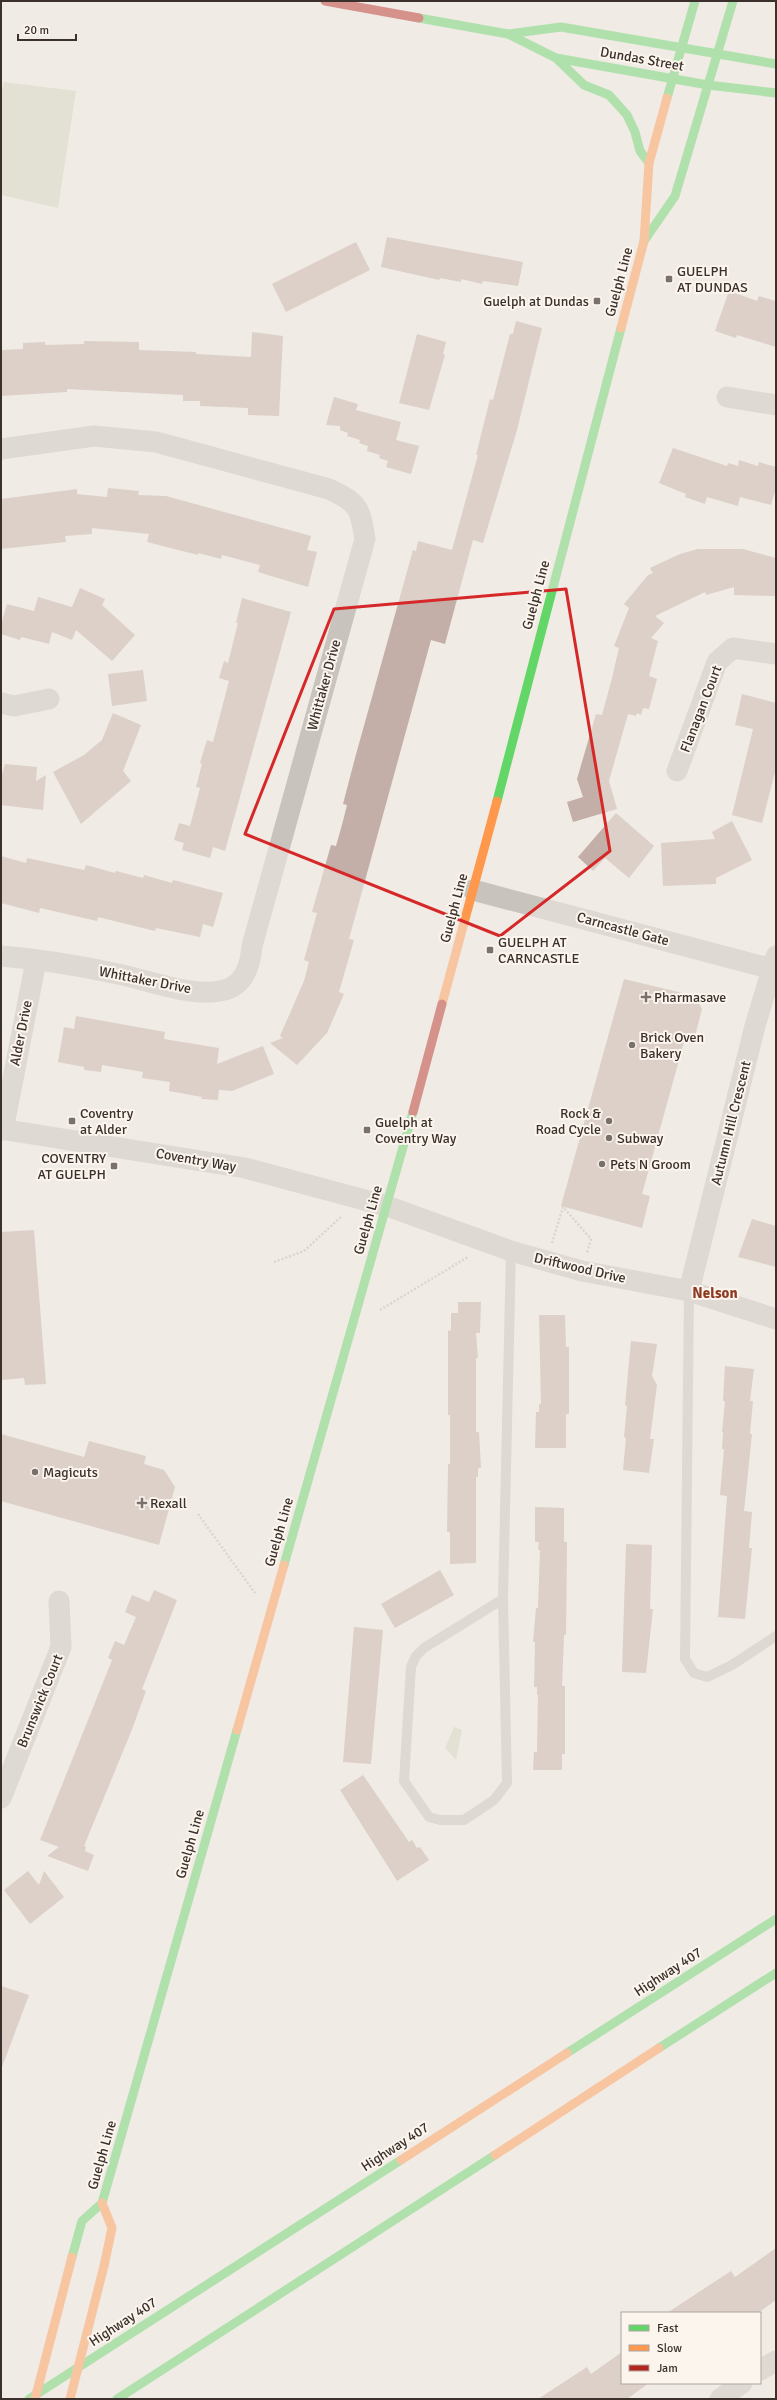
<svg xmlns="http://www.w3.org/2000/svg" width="777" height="2400" viewBox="0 0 777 2400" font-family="Signika,sans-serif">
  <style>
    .green { fill: #d1d6bf }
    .building { fill: #c3afa7 }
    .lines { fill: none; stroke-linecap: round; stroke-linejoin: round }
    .path { stroke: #c2bbb6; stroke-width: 2.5; stroke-dasharray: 2 2; stroke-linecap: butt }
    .lane { stroke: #c9c3be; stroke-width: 10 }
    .street { stroke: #c9c3be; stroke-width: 21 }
    .fast { stroke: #63d668; stroke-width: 9 }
    .slow { stroke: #ff974d; stroke-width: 9 }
    .jam { stroke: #b3261e; stroke-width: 9 }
    .slow-bridge { stroke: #ff974d; stroke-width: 9 }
    .marked { fill: none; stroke: #d62828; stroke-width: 3; stroke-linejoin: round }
    .poi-dot { fill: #7a716c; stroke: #fbf5ee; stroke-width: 1.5 }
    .labels { text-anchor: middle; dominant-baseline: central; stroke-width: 4; stroke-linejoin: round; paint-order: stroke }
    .street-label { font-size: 14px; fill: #3b302b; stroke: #fbf5ee }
    .poi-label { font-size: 14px; fill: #3b302b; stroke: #fbf5ee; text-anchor: start }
    .neighbourhood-label { font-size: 15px; font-weight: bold; fill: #8c3b22; stroke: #fbf5ee }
  </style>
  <rect width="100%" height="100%" fill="#f0ebe5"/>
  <g class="green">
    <path d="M4,82L76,91L58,208L1,195V93Z"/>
    <path d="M454,1727L462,1730L456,1760L445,1748Z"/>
  </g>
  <g class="building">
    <path d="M387,237L523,262L518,286L483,281L482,284L461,279V282L440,278L439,280L381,267Z"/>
    <path d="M356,242L370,270L286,312L272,284Z"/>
    <path d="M729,291L757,301L759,296L776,301V347L737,335L736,338L715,331Z"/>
    <path d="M516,321L542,328L517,430L483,543L473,540L445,644L431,640L349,939L354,940L339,992L344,994L327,1033L297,1065L270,1043L283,1038L280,1036L304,981L309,962L304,960L317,913L312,912L331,845L336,846L343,821L347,805L343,804L355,758L413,550L416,551L418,541L452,550L478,455H476L490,399L493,400L510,334H513Z"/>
    <path d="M252,332L283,336L279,416L248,415V408L200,406V401H183V395L67,389V392L1,396V350L23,349V343L45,342V345L84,344V341L139,342V350L196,352V354L251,357Z"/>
    <path d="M417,334L446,342L443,354L445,355L429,410L399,403Z"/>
    <path d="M334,397L358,404L356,410L401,422L396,440L419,446L411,474L386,467L388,461L379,458L380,455L367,451L368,446L359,443L360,440L347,436L348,433L340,430V426L326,425Z"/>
    <path d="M673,448L727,466L728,463L738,466L739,460L758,466L759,462L776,467V488L771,505L740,497L738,506L707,497L705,504L685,497L686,494L659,483Z"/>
    <path d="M108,488L139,491L138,495L166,496L311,536L307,550L317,552L308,587L258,572L260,565L222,555L221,559L198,553V555L147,542L149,534L92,528V534L65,536L66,542L1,549V499L77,489V494L107,497Z"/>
    <path d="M698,549H743L776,558V596L734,595V587L706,595L705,592L655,616L664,623L651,638L658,641L649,676L657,679L649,709L643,708L641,715L637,713L636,716L628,714L609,781L617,809L573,822L567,802L583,797L577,779L596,714L602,715L612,678L619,648L614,646L629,608L624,604L648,575L653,573L650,568L680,554Z"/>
    <path d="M80,588L105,599L102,605L135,635L112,661L76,630L72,640L52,632L49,644L21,637L20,640L1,634V625L7,604L34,611L38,597L72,607Z"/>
    <path d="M242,598L291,612L225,851L213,847L210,858L182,850L184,843L174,840L179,823L190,826L200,788L196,787L202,764L200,763L207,740L213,742L229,681L219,678L224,661L228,663L238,623H236Z"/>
    <path d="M143,670L147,701L112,706L108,674Z"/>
    <path d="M742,694L776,703V768L762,823L732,815L753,729L735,725Z"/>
    <path d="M113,713L141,725L123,771L131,781L81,824L53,772L84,755L102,740Z"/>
    <path d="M5,764L37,767L36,781L46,775L43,810L1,805V778Z"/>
    <path d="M616,813L654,846L629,878L605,858L593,871L578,857Z"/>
    <path d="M732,821L752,860L716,878V884L663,886L661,843L715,839L712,832Z"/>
    <path d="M1,856L26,863L27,858L84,870L86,865L115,873L116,871L143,878L144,875L172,883L173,880L223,893L213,927L203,924L200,937L156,928L155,931L98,917L97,921L40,908L39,913L1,903Z"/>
    <path d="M624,979L695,996L702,1009L693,1044L684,1042L642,1194L650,1196L642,1228L561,1206Z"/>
    <path d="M76,1016L165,1032L164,1039L219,1048L217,1064L263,1046L274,1074L232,1091L219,1090L218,1100L201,1099L202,1097L169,1091L170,1082L142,1078L143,1072L102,1065L101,1072L84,1070V1067L58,1062L64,1027L74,1029Z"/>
    <path d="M752,1219L776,1226V1267L738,1257Z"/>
    <path d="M34,1230L46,1384L25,1385L24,1378L1,1380V1232Z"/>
    <path d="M458,1302H481L480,1333H476L478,1358H476V1432H479L481,1468H478V1477H476V1563L450,1564V1532H447L448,1464H450V1415H448V1331L451,1330V1313H458Z"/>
    <path d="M539,1315H565L566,1347H569V1414H566V1448H535L536,1412H539V1404H541Z"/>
    <path d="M631,1341L657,1344L652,1376L657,1385L650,1439H654L649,1473L623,1470L626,1438L624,1437L627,1406L625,1405Z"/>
    <path d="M725,1366L754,1369L750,1401H753L750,1434H752L744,1511L752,1512L749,1548H752L745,1619L718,1617L727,1496L720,1495L724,1449H722L723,1432H722L725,1401H723Z"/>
    <path d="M1,1434L84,1457L89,1441L146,1456L144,1464L164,1470L175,1487L159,1545L1,1501Z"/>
    <path d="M535,1507L564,1508V1542H567L566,1635H564L562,1686H565V1754H562V1770H533L534,1752H537L538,1695H537V1687H534L535,1642H533L536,1608H538L540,1550H538L539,1542H535Z"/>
    <path d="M626,1544L652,1545L650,1609H653L646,1673L622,1672Z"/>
    <path d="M440,1570L454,1595L395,1628L381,1604Z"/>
    <path d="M154,1590L177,1600L142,1689L146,1691L131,1732L84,1846L86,1847L85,1851L94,1855L88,1871L47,1856L59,1847L40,1840L112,1660L108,1658L115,1641L124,1645L136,1617L125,1612L132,1595L149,1602Z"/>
    <path d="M354,1627L383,1630L371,1764L343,1762Z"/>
    <path d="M363,1775L409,1842L412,1840L417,1848L420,1847L429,1860L397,1881L340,1790Z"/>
    <path d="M28,1871L39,1885L44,1871L64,1897L30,1924L4,1890Z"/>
    <path d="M1,1986L29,1995L2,2067H1Z"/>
    <path d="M776,2248V2300L758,2313H667L731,2271L735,2277Z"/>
    <path d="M622,2352V2383H649L627,2399H538L587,2367L591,2374Z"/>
  </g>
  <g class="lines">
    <g class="path">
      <path d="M552,1243L563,1207L591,1239L587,1253"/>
      <path d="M274,1262L304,1251L342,1216"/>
      <path d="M380,1310L468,1257"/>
      <path d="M198,1514L255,1593"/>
    </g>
    <g class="lane">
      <path d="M689,1291L685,1659L694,1673L707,1677L732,1665L776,1636"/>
      <path d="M503,1599L424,1648L416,1656L411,1667L404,1781L429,1817L440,1820H464L494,1800L507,1783L503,1599L511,1251"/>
    </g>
    <g class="street">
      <path d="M727,397L776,405"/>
      <path d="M1,449L94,436L156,442L329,489C359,503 360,508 365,539L252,946C250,967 244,987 220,991C190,997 148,980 118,974C81,966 39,959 1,956"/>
      <path d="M1,703L14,706L49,699"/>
      <path d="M677,771L717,662L733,648L776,654"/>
      <path d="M473,890L772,969"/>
      <path d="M1,1129L245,1168L387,1206L511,1251L582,1271L689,1291L776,1319"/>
      <path d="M3,1130L36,961"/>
      <path d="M689,1291L755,1026L776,956"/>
      <path d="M1,1798L61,1647L59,1601"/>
      <path d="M760,2370L776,2361"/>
      <path d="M720,2399L742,2383"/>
    </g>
    <g class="fast">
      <path d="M419,18L508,34L556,58L708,85L776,93"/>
      <path d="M508,34L561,27L776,64"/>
      <path d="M556,58L584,85L609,95L627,115L635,132L640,151L649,163"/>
      <path d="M667,98L695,1"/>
      <path d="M644,241L675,196L733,1"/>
      <path d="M497,801L621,328"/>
      <path d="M284,1565L413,1112"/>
      <path d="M659,2048L776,1973"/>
      <path d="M567,2053L776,1919"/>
      <path d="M72,2257L82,2221L102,2203L237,1730"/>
      <path d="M29,2399L401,2160"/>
      <path d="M117,2399L495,2155"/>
    </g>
    <g class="slow">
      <path d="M621,328L644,241L649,163L667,98"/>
      <path d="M442,1004L497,801"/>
      <path d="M237,1730L284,1565"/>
      <path d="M495,2155L659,2048"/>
      <path d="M401,2160L567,2053"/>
      <path d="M102,2203L112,2228L104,2266"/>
    </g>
    <g class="jam">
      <path d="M325,1L419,18"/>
      <path d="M413,1112L442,1004"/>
    </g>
    <g class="slow-bridge">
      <path d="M35,2399L72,2257"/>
      <path d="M70,2399L104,2266"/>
    </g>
  </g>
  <path d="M0 0H777V2400H0ZM566,589L610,851L500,936L245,834L334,609Z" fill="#f0ebe5" fill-opacity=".55" fill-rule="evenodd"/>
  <path class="marked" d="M566,589L610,851L500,936L245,834L334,609Z"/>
  <g class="poi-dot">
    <rect x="665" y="275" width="8" height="8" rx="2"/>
    <rect x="593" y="297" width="8" height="8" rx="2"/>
    <rect x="486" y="946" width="8" height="8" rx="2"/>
    <path d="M644 991h4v4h4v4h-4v4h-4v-4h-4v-4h4z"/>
    <circle cx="632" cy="1045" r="4"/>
    <rect x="68" y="1117" width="8" height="8" rx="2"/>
    <circle cx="609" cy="1121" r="4"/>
    <rect x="363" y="1126" width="8" height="8" rx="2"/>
    <circle cx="609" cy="1138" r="4"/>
    <circle cx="602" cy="1164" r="4"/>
    <rect x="110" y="1162" width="8" height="8" rx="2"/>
    <circle cx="35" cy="1472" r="4"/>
    <path d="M140 1497h4v4h4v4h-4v4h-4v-4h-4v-4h4z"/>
  </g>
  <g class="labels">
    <g class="street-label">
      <text transform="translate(642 59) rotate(10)">Dundas Street</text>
      <text transform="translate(619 282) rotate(-75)">Guelph Line</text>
      <text transform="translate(536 595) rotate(-75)">Guelph Line</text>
      <text transform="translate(324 685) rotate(-75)">Whittaker Drive</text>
      <text transform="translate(701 709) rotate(-69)">Flanagan Court</text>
      <text transform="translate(454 908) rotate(-75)">Guelph Line</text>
      <text transform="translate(623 929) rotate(15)">Carncastle Gate</text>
      <text transform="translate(145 980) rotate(11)">Whittaker Drive</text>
      <text transform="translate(21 1033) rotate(-79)">Alder Drive</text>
      <text transform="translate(731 1123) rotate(-76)">Autumn Hill Crescent</text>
      <text transform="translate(196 1160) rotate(10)">Coventry Way</text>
      <text transform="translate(368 1220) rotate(-74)">Guelph Line</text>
      <text transform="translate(580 1268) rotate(13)">Driftwood Drive</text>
      <text transform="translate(279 1532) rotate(-74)">Guelph Line</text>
      <text transform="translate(40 1701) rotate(-68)">Brunswick Court</text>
      <text transform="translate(190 1844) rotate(-74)">Guelph Line</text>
      <text transform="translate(668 1972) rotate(-33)">Highway 407</text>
      <text transform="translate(395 2147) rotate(-33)">Highway 407</text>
      <text transform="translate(102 2155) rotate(-74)">Guelph Line</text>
      <text transform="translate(123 2322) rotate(-33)">Highway 407</text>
    </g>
    <g class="poi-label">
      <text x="677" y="271">GUELPH<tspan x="677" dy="16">AT DUNDAS</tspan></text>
      <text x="589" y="301" text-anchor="end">Guelph at Dundas</text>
      <text x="498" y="942">GUELPH AT<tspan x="498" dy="16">CARNCASTLE</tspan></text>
      <text x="654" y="997">Pharmasave</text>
      <text x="640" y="1037">Brick Oven<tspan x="640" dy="16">Bakery</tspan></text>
      <text x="80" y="1113">Coventry<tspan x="80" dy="16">at Alder</tspan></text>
      <text x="601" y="1113" text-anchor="end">Rock &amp;<tspan x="601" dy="16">Road Cycle</tspan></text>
      <text x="375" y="1122">Guelph at<tspan x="375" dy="16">Coventry Way</tspan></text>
      <text x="617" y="1138">Subway</text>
      <text x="106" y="1158" text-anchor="end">COVENTRY<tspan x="106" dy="16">AT GUELPH</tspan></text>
      <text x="610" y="1164">Pets N Groom</text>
      <text x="43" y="1472">Magicuts</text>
      <text x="150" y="1503">Rexall</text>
    </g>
    <g class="neighbourhood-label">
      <text x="715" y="1293">Nelson</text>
    </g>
  </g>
  <rect width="777" height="2400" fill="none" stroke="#3b302b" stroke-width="4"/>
  <rect x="621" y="2312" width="140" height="72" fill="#fbf5ee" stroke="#aea6a0"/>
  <rect x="629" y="2325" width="20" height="6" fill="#63d668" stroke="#aea6a0"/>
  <text x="657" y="2332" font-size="12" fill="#3b302b">Fast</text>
  <rect x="629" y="2345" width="20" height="6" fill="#ff974d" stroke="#aea6a0"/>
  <text x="657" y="2352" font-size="12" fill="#3b302b">Slow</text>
  <rect x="629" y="2365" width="20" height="6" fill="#b3261e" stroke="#aea6a0"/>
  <text x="657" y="2372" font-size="12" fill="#3b302b">Jam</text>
  <path d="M18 34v6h58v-6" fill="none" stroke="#3b302b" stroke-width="2"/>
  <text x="24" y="34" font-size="12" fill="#3b302b" stroke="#fbf5ee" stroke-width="3" paint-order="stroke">20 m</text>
</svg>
